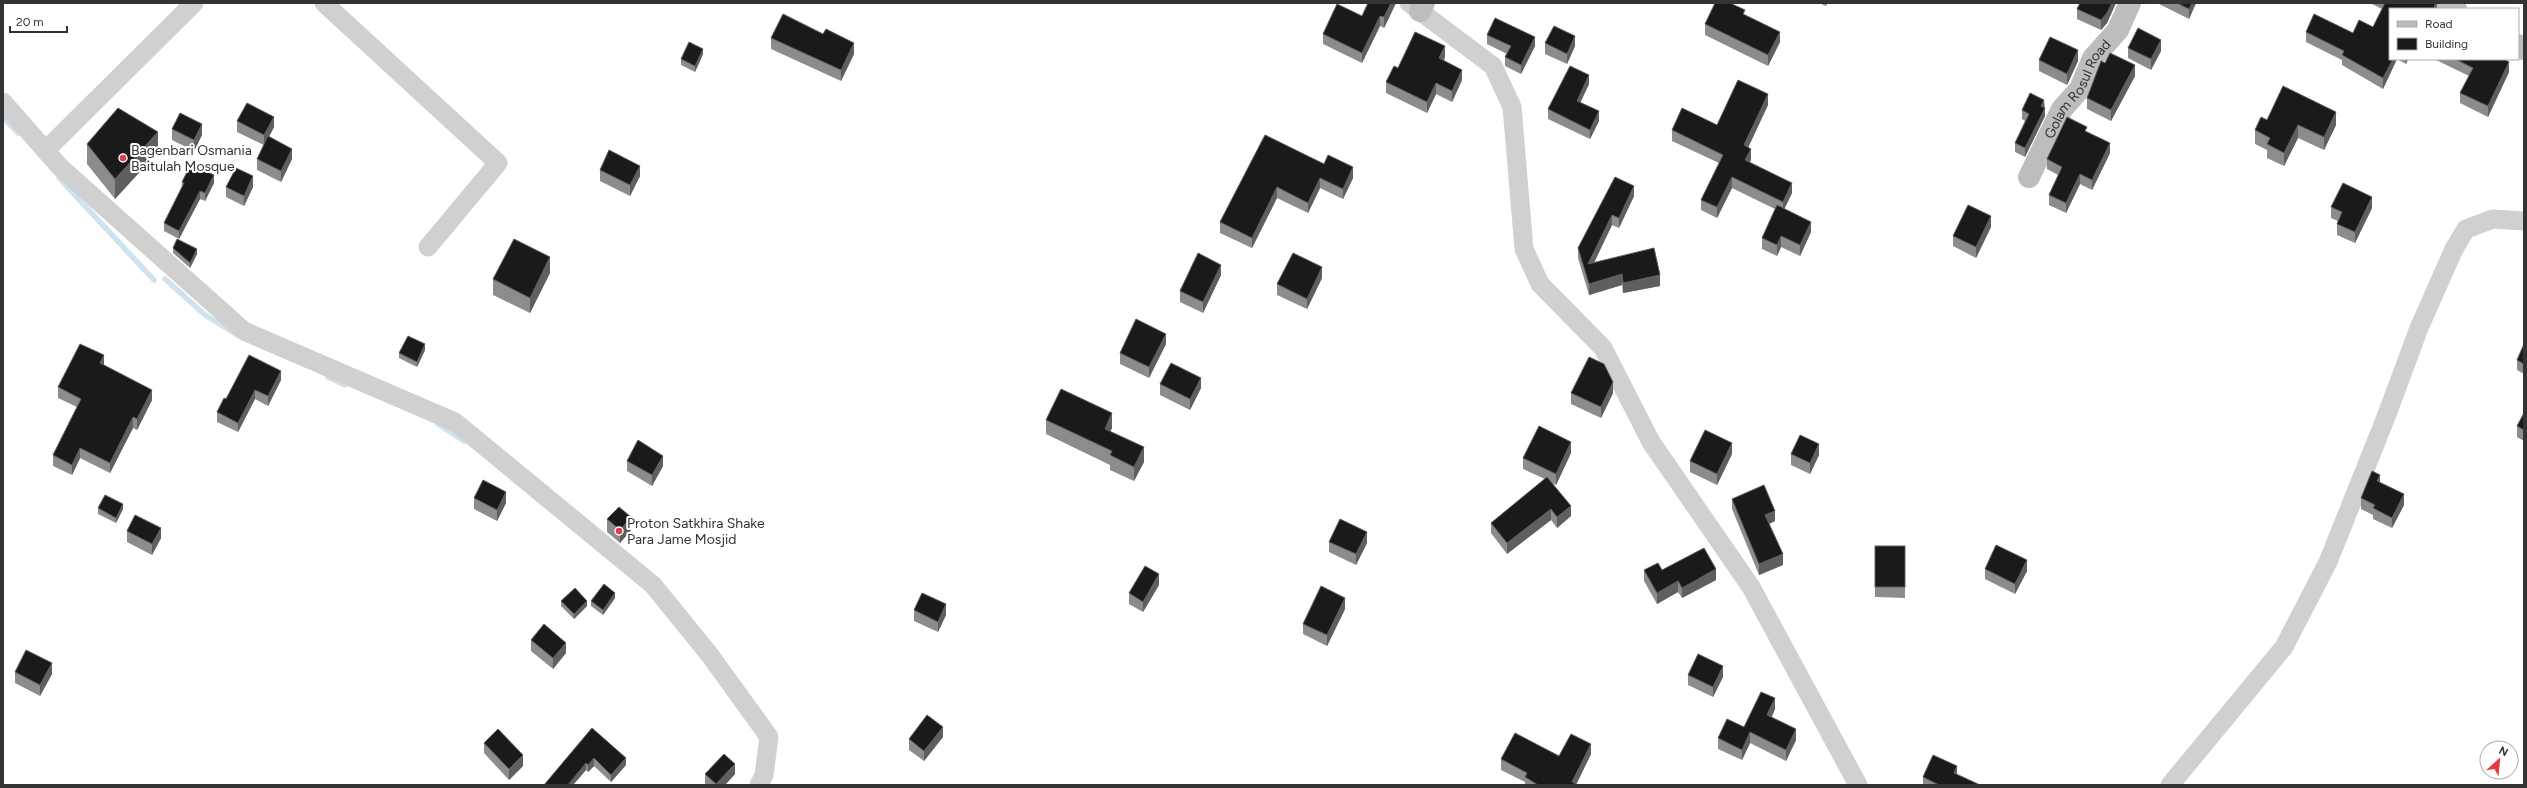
<svg xmlns="http://www.w3.org/2000/svg" width="2527" height="788" viewBox="0 0 2527 788" font-family="Figtree,sans-serif">
  <style>
    .lines { fill: none; stroke-linecap: round; stroke-linejoin: round }
    .stream { stroke: #cfe2ee; stroke-width: 5.5 }
    .street { stroke: #d0d0d0; stroke-width: 19 }
    .secondary { stroke: #bdbdbd; stroke-width: 22 }
    .wall { fill: #8c8c8c }
    .shaded-wall { fill: #5f5f5f }
    .building { fill: #1a1a1a; stroke: #5f5f5f }
    .poi-dot { fill: #e63946; stroke: #fff; stroke-width: 1.5 }
    .labels { text-anchor: middle; dominant-baseline: central; stroke-width: 4; stroke-linejoin: round; paint-order: stroke }
    .street-label { font-size: 14px; fill: #333; stroke: #fff }
    .poi-label { font-size: 14px; fill: #333; stroke: #fff; text-anchor: start }
  </style>
  <rect width="100%" height="100%" fill="#fff"/>
  <g class="lines">
    <g class="stream">
      <path d="M3,117L18,133"/>
      <path d="M59,178L154,280"/>
      <path d="M165,279L205,315L239,336"/>
      <path d="M328,377L345,385"/>
      <path d="M438,424L464,441"/>
    </g>
    <g class="street">
      <path d="M324,3L498,163L428,247"/>
      <path d="M1409,3L1493,66L1512,107L1524,249L1540,284L1603,348L1651,442L1751,587L1858,785"/>
      <path d="M3,102L60,167L244,331L455,422L653,585L709,654L769,737L764,775L759,785"/>
      <path d="M46,150L194,3"/>
      <path d="M2170,785L2284,647L2328,562L2386,417L2419,328L2454,249L2466,229L2493,219L2524,221"/>
    </g>
    <g class="secondary">
      <path d="M2446,3L2456,9"/>
      <path d="M1420,11L1424,3"/>
      <path d="M2518,45L2524,49"/>
      <path id="s1" d="M2029,177L2062,109L2080,89L2093,58L2118,30L2130,3"/>
    </g>
  </g>
  <g class="wall">
    <path d="M1368,3H1396L1384,28L1380,26L1362,63L1323,44V34L1362,16Z"/>
    <path d="M1819,3H1828L1826,6Z"/>
    <path d="M2080,3H2116L2107,23L2101,30L2077,19V9Z"/>
    <path d="M2157,3H2196L2189,19Z"/>
    <path d="M2370,3H2437L2390,9V59H2408L2406,64L2397,59L2383,89L2342,65V60L2306,42V32L2353,33L2373,27L2382,9Z"/>
    <path d="M1745,15L1780,42L1768,66L1705,35V24Z"/>
    <path d="M1487,35L1535,46L1521,74L1505,66V57L1507,54L1487,44Z"/>
    <path d="M771,38L854,54L841,81L771,49Z"/>
    <path d="M1545,43L1575,46L1567,64L1545,54Z"/>
    <path d="M2128,48L2161,51L2151,70L2128,58Z"/>
    <path d="M703,54L695,72L681,65V59Z"/>
    <path d="M1445,57L1444,61L1462,80L1452,102L1436,94L1427,113L1386,93V82L1398,68Z"/>
    <path d="M2434,59H2504L2509,72L2488,117L2460,103V93L2469,76Z"/>
    <path d="M2039,60L2078,61L2067,85L2039,71Z"/>
    <path d="M2135,76L2111,121L2087,109V98Z"/>
    <path d="M1589,84L1580,102L1599,121L1590,139L1548,119V109Z"/>
    <path d="M2044,100L2045,116L2025,157L2015,152V143L2025,121L2022,119V110Z"/>
    <path d="M1768,105L1748,148L1751,160L1749,162L1792,193L1784,209L1811,232L1800,256L1781,247L1777,256L1762,249V238L1775,209L1732,188L1717,218L1701,210V200L1719,163L1672,141V130L1717,125Z"/>
    <path d="M2267,120L2336,125L2324,150L2298,138L2284,166L2267,158V150L2255,144V130Z"/>
    <path d="M237,121L274,127L269,137L292,159L281,182L257,170V159L264,145L237,132Z"/>
    <path d="M172,129L202,135L194,151L172,140Z"/>
    <path d="M2087,132L2110,153L2092,190L2080,184L2066,213L2049,205V195L2058,175L2047,169V159Z"/>
    <path d="M1265,135L1353,178L1343,199L1320,188L1308,213L1277,198L1252,248L1220,233V222Z"/>
    <path d="M87,144L158,152L115,199L87,164Z"/>
    <path d="M600,170L640,176L630,196L600,181Z"/>
    <path d="M1615,177L1634,196L1619,228L1612,225L1594,263L1660,286L1623,293L1622,285L1589,295L1578,258V248Z"/>
    <path d="M182,182L214,183L205,201L200,199L179,239L164,231V223L182,187Z"/>
    <path d="M226,187H253L244,206L226,197Z"/>
    <path d="M2331,207L2372,208L2355,243L2337,235V224L2338,221L2331,218Z"/>
    <path d="M1991,227L1976,258L1953,246V236Z"/>
    <path d="M173,248L197,254L190,268L173,253Z"/>
    <path d="M550,273L530,313L493,295V279Z"/>
    <path d="M1221,275L1203,313L1180,302V291Z"/>
    <path d="M1322,278L1307,309L1277,295V284Z"/>
    <path d="M1166,344L1149,378L1120,364V353Z"/>
    <path d="M2524,344V374L2517,370V360Z"/>
    <path d="M425,350L417,367L399,358V353Z"/>
    <path d="M104,365L152,400L137,430L133,428L110,473L80,458L72,475L53,466V455L77,407L58,398V387Z"/>
    <path d="M281,380L268,406L255,399L238,432L217,422V412L226,399Z"/>
    <path d="M1160,384L1201,388L1190,410L1160,395Z"/>
    <path d="M1571,393H1613L1601,418L1571,404Z"/>
    <path d="M2524,413V441L2517,437V426Z"/>
    <path d="M1046,420L1112,428L1110,431L1144,462L1134,481L1110,470V465L1046,434Z"/>
    <path d="M1571,453L1556,485L1552,483L1571,516L1557,528L1551,520L1507,554L1491,533V523L1545,479L1523,469V458Z"/>
    <path d="M1732,454L1717,485L1690,472V461Z"/>
    <path d="M1791,454L1819,455L1810,474L1791,465Z"/>
    <path d="M627,461L663,466L652,486L627,471Z"/>
    <path d="M2380,482L2404,505L2392,528L2373,519V515L2361,509V498Z"/>
    <path d="M474,498L506,503L497,521L474,509Z"/>
    <path d="M1732,499L1775,521L1769,524L1783,565L1759,575L1732,509Z"/>
    <path d="M98,508L123,509L116,523L98,514Z"/>
    <path d="M607,519L631,530L620,543L607,532Z"/>
    <path d="M127,531L161,538L152,555L127,542Z"/>
    <path d="M1329,542L1367,543L1356,565L1329,552Z"/>
    <path d="M1875,546H1905V598L1875,597Z"/>
    <path d="M1985,569L2027,571L2015,594L1985,579Z"/>
    <path d="M1644,570H1662L1716,580L1682,598L1678,592L1657,604L1644,581Z"/>
    <path d="M1159,585L1143,612L1129,604V593Z"/>
    <path d="M615,598L603,615L591,606V601Z"/>
    <path d="M561,601L587,606L574,619L561,606Z"/>
    <path d="M1345,609L1327,646L1303,634V624Z"/>
    <path d="M914,610L946,615L938,632L914,621Z"/>
    <path d="M531,640L566,653L553,669L531,651Z"/>
    <path d="M15,672L52,674L40,696L15,683Z"/>
    <path d="M1688,675L1723,677L1713,697L1688,685Z"/>
    <path d="M1775,709L1772,717L1796,740L1786,761L1750,743L1742,760L1718,749V738L1744,727Z"/>
    <path d="M592,728L626,765L611,782L594,766L588,772L586,770L573,785H544Z"/>
    <path d="M943,737L924,761L909,750V739Z"/>
    <path d="M484,743L523,766L509,780L484,753Z"/>
    <path d="M1591,754L1576,784L1578,785H1525V782L1501,770V759Z"/>
    <path d="M705,774H735L725,785H705Z"/>
    <path d="M1957,774L1980,785H1923V777Z"/>
  </g>
  <g class="shaded-wall">
    <path d="M1391,3H1396L1384,28V17Z"/>
    <path d="M2112,3H2116L2107,23L2101,30V20Z"/>
    <path d="M2192,3H2196L2189,19V9Z"/>
    <path d="M2436,3H2437V9L2434,7Z"/>
    <path d="M1380,16V26L1362,63V53Z"/>
    <path d="M1780,32V42L1768,66V55Z"/>
    <path d="M1575,36V46L1567,64V54Z"/>
    <path d="M1535,37V46L1521,74V65Z"/>
    <path d="M2161,40V51L2151,70V59Z"/>
    <path d="M854,43V54L841,81V70Z"/>
    <path d="M1445,46V57L1439,69V58Z"/>
    <path d="M703,49V54L695,72V66Z"/>
    <path d="M2078,50V61L2067,85V74Z"/>
    <path d="M2393,59H2397L2383,89V78Z"/>
    <path d="M2406,59H2408L2406,64Z"/>
    <path d="M2509,62V72L2488,117V106Z"/>
    <path d="M2135,65V76L2111,121V110Z"/>
    <path d="M1462,70V80L1452,102V91Z"/>
    <path d="M1589,75V84L1577,110V101Z"/>
    <path d="M1436,83V94L1427,113V102Z"/>
    <path d="M1768,94V105L1744,156V145Z"/>
    <path d="M2044,100L2045,116L2025,157V148Z"/>
    <path d="M1599,111V121L1590,139V130Z"/>
    <path d="M2336,112V125L2324,150V137Z"/>
    <path d="M274,117V127L264,146V135Z"/>
    <path d="M202,124V135L194,151V140Z"/>
    <path d="M2298,125V138L2284,166V153Z"/>
    <path d="M158,132V152L115,199V179Z"/>
    <path d="M2110,143V153L2092,190V180Z"/>
    <path d="M292,149V159L281,182V171Z"/>
    <path d="M1751,149V160L1745,171V160Z"/>
    <path d="M640,166V176L630,196V185Z"/>
    <path d="M1353,167V178L1343,199V189Z"/>
    <path d="M2080,174V184L2066,213V203Z"/>
    <path d="M214,175V183L205,201V193Z"/>
    <path d="M253,176V187L244,206V196Z"/>
    <path d="M1732,177V188L1717,218V207Z"/>
    <path d="M1320,178V188L1308,213V203Z"/>
    <path d="M1792,183V193L1783,212V202Z"/>
    <path d="M1634,186V196L1619,228V218Z"/>
    <path d="M1277,187V198L1252,248V238Z"/>
    <path d="M200,191V199L179,239V231Z"/>
    <path d="M2372,197V208L2355,243V232Z"/>
    <path d="M1612,215V225L1588,275V264Z"/>
    <path d="M1991,216V227L1976,258V247Z"/>
    <path d="M1811,222V232L1800,256V245Z"/>
    <path d="M1781,236V247L1777,256V245Z"/>
    <path d="M197,249V254L190,268V263Z"/>
    <path d="M550,257V273L530,313V298Z"/>
    <path d="M1221,265V275L1203,313V302Z"/>
    <path d="M1322,267V278L1307,309V299Z"/>
    <path d="M1622,274V285L1589,295V284Z"/>
    <path d="M1660,275V286L1623,293V283Z"/>
    <path d="M1166,334V344L1149,378V367Z"/>
    <path d="M425,344V350L417,367V362Z"/>
    <path d="M104,355V366L100,363Z"/>
    <path d="M281,371V380L268,406V396Z"/>
    <path d="M1201,378V388L1190,410V399Z"/>
    <path d="M1613,382V393L1601,418V407Z"/>
    <path d="M152,390V400L137,430V419Z"/>
    <path d="M255,390V399L238,432V423Z"/>
    <path d="M1112,413V428L1105,443V429Z"/>
    <path d="M133,417V428L110,473V463Z"/>
    <path d="M1571,442V453L1556,485V474Z"/>
    <path d="M1732,443V454L1717,485V474Z"/>
    <path d="M1819,444V455L1810,474V463Z"/>
    <path d="M1144,447V462L1134,481V467Z"/>
    <path d="M80,448V458L72,475V465Z"/>
    <path d="M663,456V466L652,486V475Z"/>
    <path d="M2380,475V486L2377,481Z"/>
    <path d="M506,492V503L497,521V510Z"/>
    <path d="M2404,494V505L2392,528V518Z"/>
    <path d="M123,504V509L116,523V518Z"/>
    <path d="M1571,506V516L1557,528V517Z"/>
    <path d="M1551,509V520L1507,554V543Z"/>
    <path d="M1775,511V521L1765,526V515Z"/>
    <path d="M631,517V530L620,543V530Z"/>
    <path d="M161,528V538L152,555V544Z"/>
    <path d="M1367,532V543L1356,565V554Z"/>
    <path d="M1783,554V565L1759,575V564Z"/>
    <path d="M2027,560V571L2015,594V584Z"/>
    <path d="M1716,569V580L1682,598V588Z"/>
    <path d="M1159,574V585L1143,612V602Z"/>
    <path d="M1678,581V592L1657,604V593Z"/>
    <path d="M615,593V598L603,615V610Z"/>
    <path d="M1345,598V609L1327,646V635Z"/>
    <path d="M587,601V606L574,619V614Z"/>
    <path d="M946,604V615L938,632V622Z"/>
    <path d="M566,643V653L553,669V658Z"/>
    <path d="M52,663V674L40,696V685Z"/>
    <path d="M1723,666V677L1713,697V687Z"/>
    <path d="M1775,698V709L1767,726V715Z"/>
    <path d="M943,727V737L924,761V751Z"/>
    <path d="M1796,729V740L1786,761V750Z"/>
    <path d="M1750,732V743L1742,760V750Z"/>
    <path d="M1591,744V754L1576,785L1572,782Z"/>
    <path d="M523,755V766L509,780V769Z"/>
    <path d="M594,758V766L588,772V765Z"/>
    <path d="M626,758V765L611,782V775Z"/>
    <path d="M586,763V770L573,785H568Z"/>
    <path d="M735,764V774L725,785H716V784Z"/>
    <path d="M1957,766V777L1954,773Z"/>
  </g>
  <g class="building">
    <path d="M1368,3H1391L1384,17L1380,16L1362,53L1323,34L1337,4L1362,16Z"/>
    <path d="M1715,3H1730L1745,10L1743,14L1780,32L1768,55L1705,24Z"/>
    <path d="M2080,3H2112L2107,13L2101,20L2077,9Z"/>
    <path d="M2177,3H2192L2189,9Z"/>
    <path d="M2385,3H2436L2434,7L2438,9H2390V59H2393L2383,78L2342,55L2344,51L2306,32L2314,14L2353,33L2359,20L2373,27Z"/>
    <path d="M783,14L823,34L826,29L854,43L841,70L771,38Z"/>
    <path d="M1495,18L1535,37L1521,65L1505,57L1511,46L1487,35Z"/>
    <path d="M1554,26L1575,36L1567,54L1545,43Z"/>
    <path d="M2138,28L2161,40L2151,59L2128,48Z"/>
    <path d="M1415,32L1445,46L1439,58L1462,70L1452,91L1436,83L1427,102L1386,82L1394,66L1398,68Z"/>
    <path d="M2050,37L2078,50L2067,74L2039,60Z"/>
    <path d="M689,42L703,49L695,66L681,59Z"/>
    <path d="M2110,53L2135,65L2111,110L2087,98L2101,61L2105,63Z"/>
    <path d="M2455,59H2504L2509,62L2488,106L2460,93L2473,68Z"/>
    <path d="M1570,66L1589,75L1577,101L1599,111L1590,130L1548,109Z"/>
    <path d="M1738,80L1768,94L1744,145L1751,149L1745,160L1792,183L1783,202L1732,177L1717,207L1701,200L1723,155L1672,130L1682,108L1717,125Z"/>
    <path d="M2283,86L2336,112L2324,137L2298,125L2284,153L2267,144L2270,138L2255,130L2261,117L2267,120Z"/>
    <path d="M2030,93L2044,100L2041,106L2045,108L2025,148L2015,143L2029,114L2022,110Z"/>
    <path d="M247,103L274,117L264,135L237,121Z"/>
    <path d="M118,108L158,132L115,179L87,144Z"/>
    <path d="M180,113L202,124L194,140L172,129Z"/>
    <path d="M2067,117L2087,127L2085,131L2110,143L2092,180L2080,174L2066,203L2049,195L2062,167L2047,159Z"/>
    <path d="M1265,135L1324,164L1328,155L1353,167L1343,189L1320,178L1308,203L1277,187L1252,238L1220,222Z"/>
    <path d="M268,136L292,149L281,171L257,159Z"/>
    <path d="M609,150L640,166L630,185L600,170Z"/>
    <path d="M191,164L214,175L205,193L200,191L179,231L164,223L184,183L182,182Z"/>
    <path d="M236,168L253,176L244,196L226,187Z"/>
    <path d="M1615,177L1634,186L1619,218L1612,215L1588,264L1654,248L1660,275L1623,283L1622,274L1589,284L1578,248Z"/>
    <path d="M2343,183L2372,197L2355,232L2337,224L2342,212L2331,207Z"/>
    <path d="M1777,205L1811,222L1800,245L1781,236L1777,245L1762,238Z"/>
    <path d="M1968,205L1991,216L1976,247L1953,236Z"/>
    <path d="M177,239L197,249L190,263L173,248Z"/>
    <path d="M514,239L550,257L530,298L493,279Z"/>
    <path d="M1198,253L1221,265L1203,302L1180,291Z"/>
    <path d="M1293,253L1322,267L1307,299L1277,284Z"/>
    <path d="M1136,319L1166,334L1149,367L1120,353Z"/>
    <path d="M408,336L425,344L417,362L399,353Z"/>
    <path d="M80,344L104,355L100,363L152,390L137,419L133,417L110,463L80,448L72,465L53,455L81,399L58,387Z"/>
    <path d="M2524,344V364L2517,360Z"/>
    <path d="M249,355L281,371L268,396L255,390L238,423L217,412L224,398L226,399Z"/>
    <path d="M1589,357L1604,364L1613,382L1601,407L1571,393Z"/>
    <path d="M1171,363L1201,378L1190,399L1160,384Z"/>
    <path d="M1061,389L1112,413L1105,429L1144,447L1134,467L1110,455L1112,451L1046,420Z"/>
    <path d="M2524,413V430L2517,426Z"/>
    <path d="M1539,426L1571,442L1556,474L1523,458Z"/>
    <path d="M1705,430L1732,443L1717,474L1690,461Z"/>
    <path d="M1800,435L1819,444L1810,463L1791,454Z"/>
    <path d="M638,440L663,456L652,475L627,461Z"/>
    <path d="M2372,471L2380,475L2377,481L2404,494L2392,518L2373,508L2375,505L2361,498Z"/>
    <path d="M1547,477L1571,506L1557,517L1551,509L1507,543L1491,523Z"/>
    <path d="M483,480L506,492L497,510L474,498Z"/>
    <path d="M1764,485L1775,511L1765,515L1783,554L1759,564L1732,499Z"/>
    <path d="M105,495L123,504L116,518L98,508Z"/>
    <path d="M619,507L631,517L620,530L607,519Z"/>
    <path d="M135,515L161,528L152,544L127,531Z"/>
    <path d="M1340,519L1367,532L1356,554L1329,542Z"/>
    <path d="M1996,545L2027,560L2015,584L1985,569Z"/>
    <rect x="1875" y="546" width="30" height="41"/>
    <path d="M1704,548L1716,569L1682,588L1678,581L1657,593L1644,570L1658,563L1662,570Z"/>
    <path d="M1145,566L1159,574L1143,602L1129,593Z"/>
    <path d="M604,584L615,593L603,610L591,601Z"/>
    <path d="M1321,586L1345,598L1327,635L1303,624Z"/>
    <path d="M575,588L587,601L574,614L561,601Z"/>
    <path d="M922,593L946,604L938,622L914,610Z"/>
    <path d="M544,624L566,643L553,658L531,640Z"/>
    <path d="M26,650L52,663L40,685L15,672Z"/>
    <path d="M1698,654L1723,666L1713,687L1688,675Z"/>
    <path d="M1761,692L1775,698L1767,715L1796,729L1786,750L1750,732L1742,750L1718,738L1727,719L1744,727Z"/>
    <path d="M927,715L943,727L924,751L909,739Z"/>
    <path d="M592,728L626,758L611,775L594,758L588,765L586,763L568,785H544Z"/>
    <path d="M498,729L523,755L509,769L484,743Z"/>
    <path d="M1515,733L1559,756L1571,734L1591,744L1572,782L1578,785H1538L1525,777L1527,773L1501,759Z"/>
    <path d="M724,754L735,764L716,784L705,774Z"/>
    <path d="M1933,755L1957,766L1954,773L1980,785H1939L1923,777Z"/>
  </g>
  <g class="poi-dot">
    <circle cx="123" cy="158" r="4"/>
    <circle cx="619" cy="531" r="4"/>
  </g>
  <g class="labels">
    <g class="street-label">
      <text stroke="none"><textPath href="#s1" startOffset="101">Golam Rosul Road</textPath></text>
    </g>
    <g class="poi-label">
      <text x="131" y="150">Bagenbari Osmania<tspan x="131" dy="16">Baitulah Mosque</tspan></text>
      <text x="627" y="523">Proton Satkhira Shake<tspan x="627" dy="16">Para Jame Mosjid</tspan></text>
    </g>
  </g>
  <rect width="2527" height="788" fill="none" stroke="#333333" stroke-width="8"/>
  <rect x="2389" y="8" width="130" height="52" fill="#ffffff" stroke="#adadad"/>
  <rect x="2397" y="21" width="20" height="6" fill="#bdbdbd" stroke="#adadad"/>
  <text x="2425" y="28" font-size="12" fill="#333333">Road</text>
  <rect x="2397" y="38" width="20" height="12" fill="#1a1a1a" stroke="#adadad"/>
  <text x="2425" y="48" font-size="12" fill="#333333">Building</text>
  <g transform="translate(2499 760) rotate(27)"><circle r="19" fill="#ffffff" stroke="#adadad"/>
  <path d="M0-3L7 15L0 10L-7 15Z" fill="#e63946"/>
  <text y="-6" font-size="11" font-weight="bold" text-anchor="middle" fill="#333333">N</text>
  </g>
  <path d="M10 26v6h57v-6" fill="none" stroke="#333333" stroke-width="2"/>
  <text x="16" y="26" font-size="12" fill="#333333" stroke="#ffffff" stroke-width="3" paint-order="stroke">20 m</text>
</svg>
